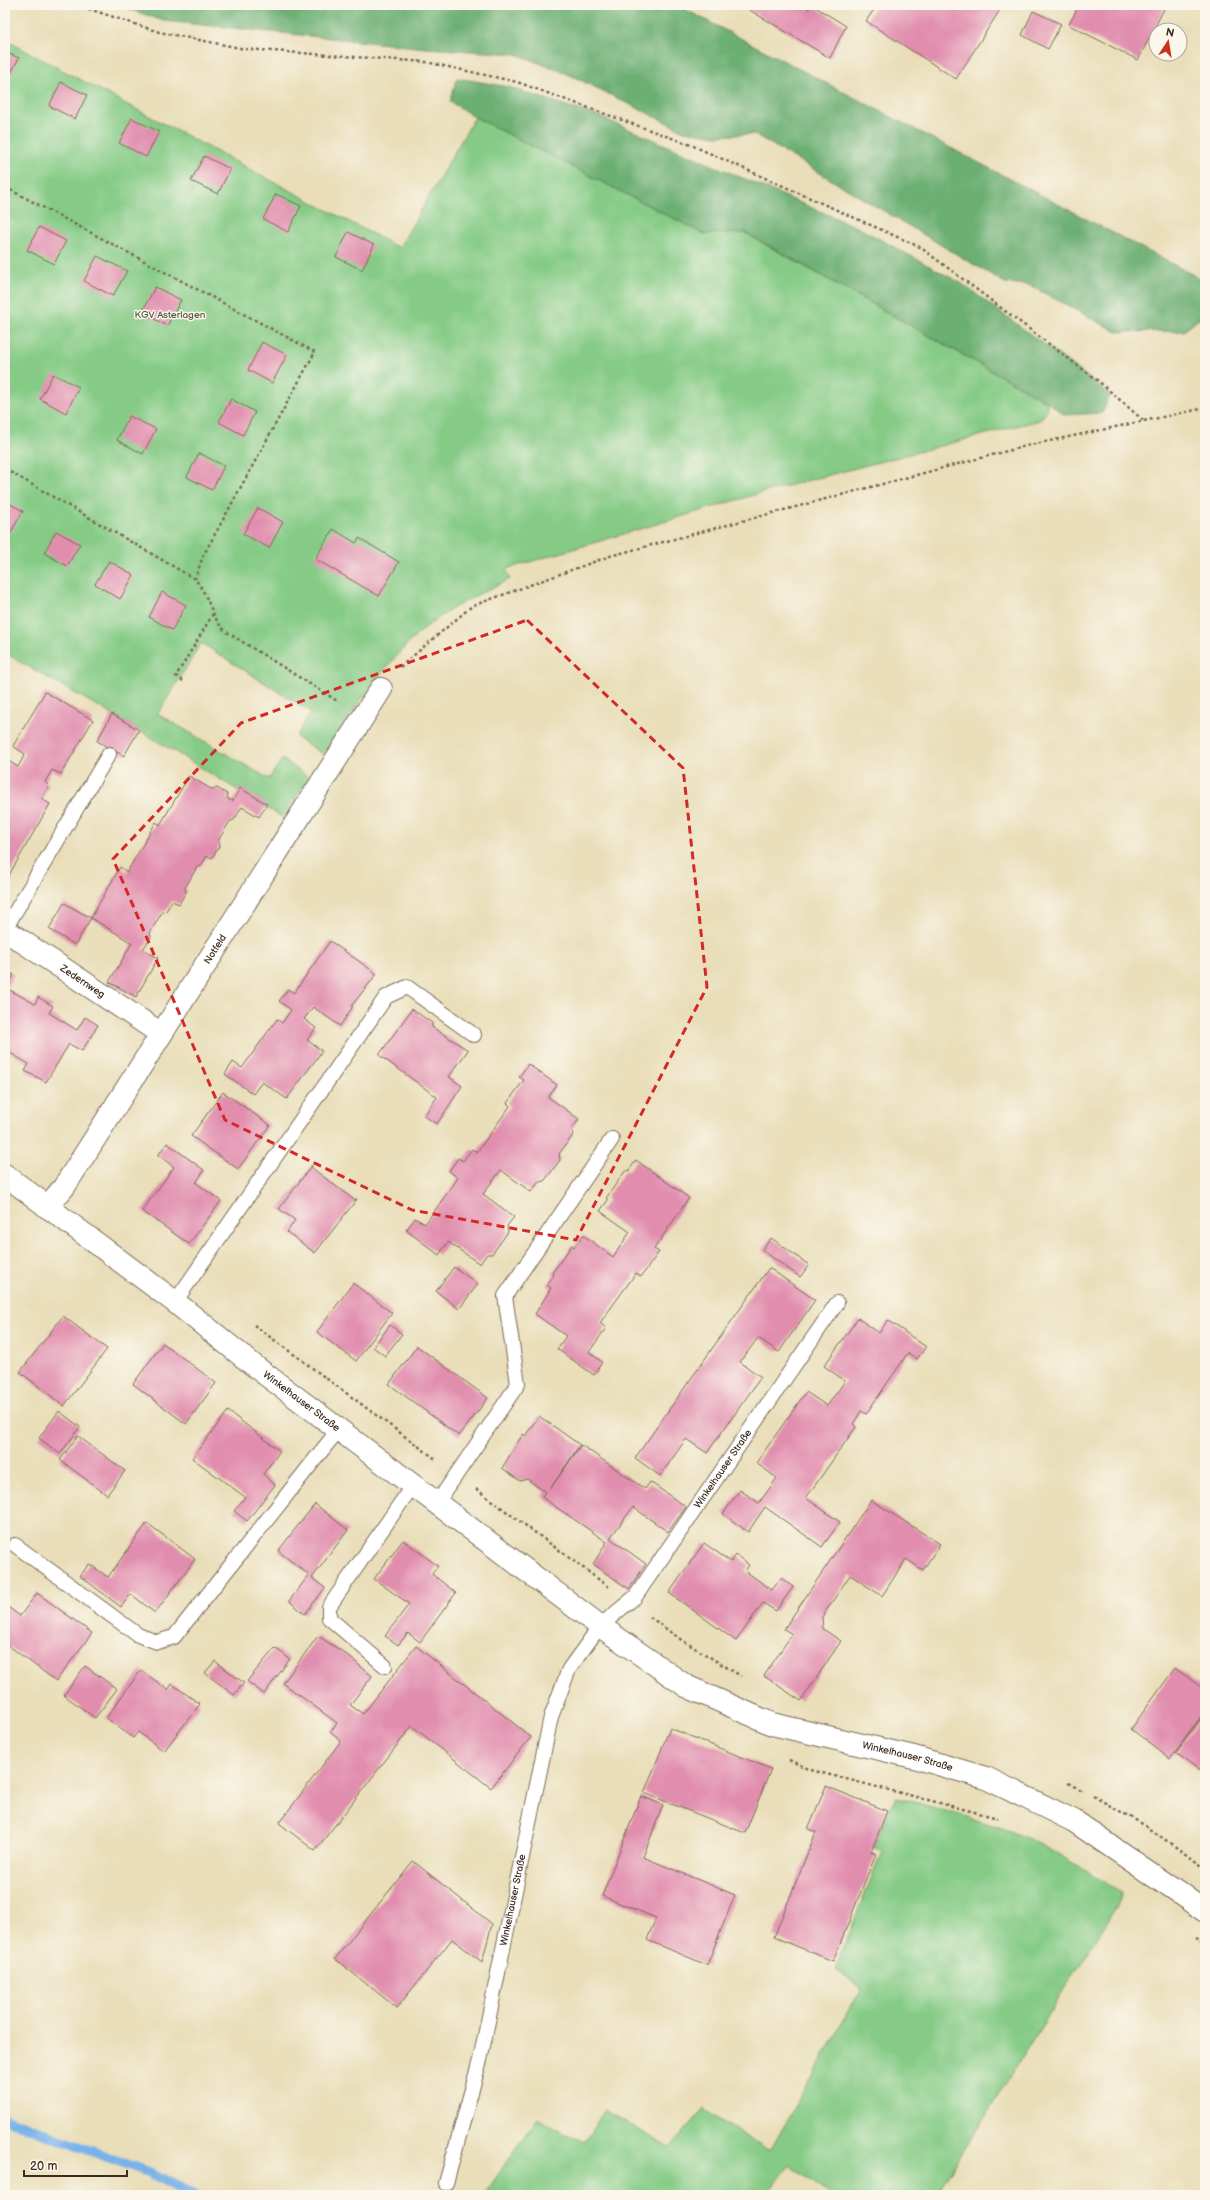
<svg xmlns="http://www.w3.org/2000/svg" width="1210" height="2200" viewBox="0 0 1210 2200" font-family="'Balsamiq Sans',sans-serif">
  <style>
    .green { fill: #85cb86; stroke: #607a52 }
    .forest { fill: #6caf73; stroke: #546c48 }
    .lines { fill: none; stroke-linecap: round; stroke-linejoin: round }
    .stream { stroke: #78b2e9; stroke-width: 10 }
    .building { fill: #e18dae }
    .lane-casing { stroke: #786954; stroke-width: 16 }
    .street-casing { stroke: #786954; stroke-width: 24 }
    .path { stroke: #786954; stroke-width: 2.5; stroke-dasharray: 3 3; stroke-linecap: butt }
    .lane { stroke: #fff; stroke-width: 14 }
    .street { stroke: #fff; stroke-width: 22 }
    .marked { fill: none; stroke: #d62828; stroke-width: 3; stroke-dasharray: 8 5; stroke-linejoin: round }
    .labels { text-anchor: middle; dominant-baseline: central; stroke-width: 3; stroke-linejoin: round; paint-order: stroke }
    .park-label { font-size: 10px; fill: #515a3d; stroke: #fbf7ec }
    .street-label { font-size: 10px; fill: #3b2a1e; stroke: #fbf7ec }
  </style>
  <rect width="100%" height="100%" fill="#fbf7ec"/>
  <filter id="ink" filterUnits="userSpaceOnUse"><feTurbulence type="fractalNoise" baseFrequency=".025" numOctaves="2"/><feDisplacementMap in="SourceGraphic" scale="8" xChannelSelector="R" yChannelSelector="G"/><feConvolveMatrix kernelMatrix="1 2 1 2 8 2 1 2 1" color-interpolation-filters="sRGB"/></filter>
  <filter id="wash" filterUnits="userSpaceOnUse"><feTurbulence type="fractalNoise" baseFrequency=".012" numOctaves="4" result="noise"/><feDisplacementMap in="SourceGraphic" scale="16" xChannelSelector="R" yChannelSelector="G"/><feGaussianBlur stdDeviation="0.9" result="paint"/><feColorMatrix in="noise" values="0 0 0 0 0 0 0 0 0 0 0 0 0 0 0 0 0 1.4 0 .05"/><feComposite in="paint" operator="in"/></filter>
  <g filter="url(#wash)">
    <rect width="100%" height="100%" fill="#e9deb9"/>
    <g class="green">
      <path d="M5,40L399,248L475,117L704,234L745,233L1047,402V411L1040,420L764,492L506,569L510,579C481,593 451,607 426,627C384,662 355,710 323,754L296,737L311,712L201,643L158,714L269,779L282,759L310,778L282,817L139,730L5,653Z"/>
      <path d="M896,1797C940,1810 985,1820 1027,1838C1061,1853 1091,1874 1122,1893L1118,1904L936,2195H831L789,2165L766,2195H484L537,2118L584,2142L605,2110L670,2148L704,2109L770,2151L862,1988L835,1970L882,1851L873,1847Z"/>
    </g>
    <g class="forest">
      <path d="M116,5H677L1205,281V314L1184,331L1117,332L1029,285L1005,283L754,134L716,136L684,131L570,75L516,54L426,48L164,21Z"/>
      <path d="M457,78L509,87L598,116L859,228L961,283L1075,367L1110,395L1102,413L1065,415L1047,402L746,233L704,234L475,117L450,102Z"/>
    </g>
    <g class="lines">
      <path class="stream" d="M5,2119L148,2172L195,2195"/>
    </g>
    <g id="blocks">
      <g class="building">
        <path d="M741,5H802L809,9L812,5L846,26L830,58Z"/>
        <path d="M877,5H1003L956,79L866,21Z"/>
        <path d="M1079,5H1166L1138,60L1069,25Z"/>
        <path d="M1033,11L1061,24L1048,49L1022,35Z"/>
        <path d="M5,52L19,58L6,83L5,82Z"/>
        <path d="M61,82L87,95L75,119L49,106Z"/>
        <path d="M132,118L159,132L146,157L119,143Z"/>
        <path d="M204,156L230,169L218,194L191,181Z"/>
        <path d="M276,194L301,206L288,232L263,219Z"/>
        <path d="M39,227L66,241L54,264L27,250Z"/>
        <path d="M348,232L374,245L362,270L336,257Z"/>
        <path d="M97,256L127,271L113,296L84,281Z"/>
        <path d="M155,287L181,300L167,326L142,312Z"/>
        <path d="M262,342L287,355L272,383L248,370Z"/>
        <path d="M53,374L79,387L66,413L40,399Z"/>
        <path d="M231,399L255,412L243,435L219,422Z"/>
        <path d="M129,416L156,429L143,454L117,440Z"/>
        <path d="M199,453L224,466L212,490L187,477Z"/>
        <path d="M5,501L23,511L10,534L5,531Z"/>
        <path d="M258,508L283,522L269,548L243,534Z"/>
        <path d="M333,529L356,543L359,538L399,562L379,596L315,559Z"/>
        <path d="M56,531L80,544L67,566L44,553Z"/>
        <path d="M109,561L134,575L120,599L95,584Z"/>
        <path d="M162,592L186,605L172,630L149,617Z"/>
        <path d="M45,692L93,720L61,774L52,770L45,782L49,786L42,799L50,804L5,882V770L10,762L18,767L25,754L13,746Z"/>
        <path d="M112,714L139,730L124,756L97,741Z"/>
        <path d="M189,776L211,789L217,788L227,794L228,799L233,801L240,788L267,804L259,817L242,807L234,820L230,821L218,841L220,845L212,858L207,856L201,866L197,867L185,888L186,892L179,904L172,901L166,911L162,912L150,933L151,937L143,949L158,958L136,997L109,982L132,943L91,918L120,867L127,872L156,822L160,825Z"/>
        <path d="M64,903L91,918L75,945L49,929Z"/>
        <path d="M330,941L377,974L352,1005V1008L340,1026L313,1007L304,1019L316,1028L307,1040L322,1051L287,1099L262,1082L253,1094L225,1074L233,1062L242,1068L277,1019L282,1023L291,1010L279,1001L288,989L294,993Z"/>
        <path d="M5,970L14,975L6,988L35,1004L38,997L53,1006L49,1013L77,1030L85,1017L98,1025L82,1051L69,1044L46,1082L25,1071L29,1064L5,1050Z"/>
        <path d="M412,1009L432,1023V1027L468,1050L449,1077L462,1086L437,1124L424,1116L437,1097L379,1055Z"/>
        <path d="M528,1064L557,1085L548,1097L579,1119L572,1129L573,1135L559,1154L560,1160L552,1171L544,1181L539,1182L531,1192L501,1170L483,1194L514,1217L507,1226L508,1232L492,1254H487L480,1264L448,1242L439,1255L406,1230L415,1218L425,1224L458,1178L449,1171L458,1158L463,1161L472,1149L477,1152L510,1106L507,1103L524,1080L519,1077Z"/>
        <path d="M223,1092L270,1125L238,1169L191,1136Z"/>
        <path d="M167,1143L204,1170L196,1183L221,1201L189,1244L142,1211L174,1167L158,1155Z"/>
        <path d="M636,1160L689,1198L654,1249L659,1252L641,1277L636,1273L600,1323L606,1328L589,1352L602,1362L594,1375L557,1349L566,1336L535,1314L551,1288L547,1285L554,1275L552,1273L572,1245L574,1247L583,1235L613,1257L630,1232L600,1211L608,1200L606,1198L626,1170L628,1172Z"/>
        <path d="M312,1165V1168L354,1200L357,1199L315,1253L287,1232L295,1220L279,1209Z"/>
        <path d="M771,1238L809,1265L800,1277L762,1250Z"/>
        <path d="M454,1267L478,1284L459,1309L436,1291Z"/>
        <path d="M769,1268L815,1300L779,1352L758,1338L740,1362L761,1377L707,1453L686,1439L660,1476L635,1458Z"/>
        <path d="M353,1283L392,1313L356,1361L317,1332Z"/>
        <path d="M63,1316L107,1349L64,1406L20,1372Z"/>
        <path d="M858,1318L879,1333L888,1320L926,1347L917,1359L908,1353L866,1414L861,1411L853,1424L856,1427L806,1498L840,1522L822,1547L765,1507L748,1532L723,1514L740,1490L759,1503L777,1478L756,1463L806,1392L827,1406L845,1381L824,1366Z"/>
        <path d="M390,1325L402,1334L385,1356L373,1347Z"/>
        <path d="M163,1343L216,1383L186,1424L133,1384Z"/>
        <path d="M417,1346L488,1398L459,1436L389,1384Z"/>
        <path d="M59,1411L80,1427L60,1454L39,1438Z"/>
        <path d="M228,1411L280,1451L263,1474L275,1485L247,1521L234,1511L245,1497L192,1458Z"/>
        <path d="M539,1416L580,1445L550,1489L581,1445L645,1489L650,1482L686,1507L668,1532L633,1507L610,1538L646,1564L629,1589L593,1564L607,1542L543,1498L542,1496L545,1492L527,1479L520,1481L502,1468L523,1434L525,1436Z"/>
        <path d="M78,1436L125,1471L107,1495L60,1460Z"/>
        <path d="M871,1500L940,1544L923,1570L906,1559L882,1596L850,1575L822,1617L823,1629L841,1641L801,1701L764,1676L792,1634L784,1629Z"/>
        <path d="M315,1504L348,1530L312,1578L325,1588L305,1614L289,1601L309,1575L278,1551Z"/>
        <path d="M147,1523L195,1559L155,1613L131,1594L121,1607L80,1576L89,1564L108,1577Z"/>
        <path d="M403,1540L438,1566L432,1574L456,1593L420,1642L408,1633L398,1645L385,1636L409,1604L374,1579Z"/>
        <path d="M704,1543L731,1562L736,1555L749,1565L745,1571L772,1590L781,1578L793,1587L776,1611L763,1603L736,1641L669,1593Z"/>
        <path d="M37,1593L92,1633L56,1681L5,1643V1611L8,1607L20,1616Z"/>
        <path d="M318,1636L346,1654L372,1676L350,1705L363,1714L416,1646L531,1737L491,1788L412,1726L315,1851L279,1823L341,1741L330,1732L337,1723L283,1683Z"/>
        <path d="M275,1648L290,1659L264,1694L247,1681Z"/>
        <path d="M215,1661L244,1683L234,1695L205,1673Z"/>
        <path d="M85,1666L117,1689L95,1718L64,1695Z"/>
        <path d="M1175,1668L1205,1690V1711L1170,1759L1131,1729Z"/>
        <path d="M141,1670L168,1690L172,1684L200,1704L164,1751L138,1732L133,1738L106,1718Z"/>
        <path d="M1205,1713V1774L1176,1753Z"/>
        <path d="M670,1728L771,1769L745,1833L644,1793Z"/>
        <path d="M826,1786L887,1811L871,1852L876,1854L833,1961L774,1937L816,1832L808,1829Z"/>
        <path d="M641,1796L663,1805L643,1857L735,1895L707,1965L647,1940L656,1918L602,1896Z"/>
        <path d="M413,1861L492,1924L482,1962L452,1939L397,2008L335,1959Z"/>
      </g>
    </g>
  </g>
  <g filter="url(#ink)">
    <use href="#blocks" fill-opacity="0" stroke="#786954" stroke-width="1"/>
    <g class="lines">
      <defs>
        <g id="lane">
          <path d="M5,929L109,754"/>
          <path d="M175,1302L386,997L407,987L474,1035"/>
          <path d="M437,1503L518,1384L505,1296L612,1139"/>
          <path d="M15,1545L138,1635L157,1642L174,1637L339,1429"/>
          <path d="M385,1666L329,1618V1607L413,1485"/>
          <path id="s1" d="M446,2183L480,2060L551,1717L569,1669L600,1626L635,1597L837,1303"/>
        </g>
        <g id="street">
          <path id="s2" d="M5,930L160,1033"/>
          <path id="s3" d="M5,1175L175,1302L257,1368L600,1626L686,1686L772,1724L914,1757L986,1778L1074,1821L1205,1911"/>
          <path id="s4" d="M47,1207L64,1187L381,689"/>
        </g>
      </defs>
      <use href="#lane" class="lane-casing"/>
      <use href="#street" class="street-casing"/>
      <g class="path">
        <path d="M77,5L159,32L245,49L426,62L517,82L691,145L920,247L1097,380L1144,421"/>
        <path d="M5,187L315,352L203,556L195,579"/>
        <path d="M5,469L195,579C209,595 210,616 225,631L339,702"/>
        <path d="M400,667L472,606L610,556L1026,446L1205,408"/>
        <path d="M183,681L176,676L213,614"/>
        <path d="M5,1143L9,1146"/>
        <path d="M254,1325L437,1460"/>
        <path d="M476,1489L609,1587"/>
        <path d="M650,1617L680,1639L741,1676"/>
        <path d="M789,1760L811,1770L998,1818"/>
        <path d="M1068,1783L1083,1791"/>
        <path d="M1093,1796L1146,1826L1205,1868"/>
        <path d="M1195,1940L1205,1946"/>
      </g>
      <use href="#lane" class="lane"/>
      <use href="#street" class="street"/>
    </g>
  </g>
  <path class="marked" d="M527,620L683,768L707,987L576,1240L412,1210L225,1120L113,859L241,723Z"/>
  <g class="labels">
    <g class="park-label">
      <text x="170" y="315">KGV Asterlagen</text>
    </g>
    <g class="street-label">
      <text stroke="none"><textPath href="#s4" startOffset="308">Notfeld</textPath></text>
      <text stroke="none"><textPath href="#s2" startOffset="93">Zedernweg</textPath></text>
      <text stroke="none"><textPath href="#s3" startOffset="373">Winkelhauser Straße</textPath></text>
      <text stroke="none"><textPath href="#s1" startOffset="783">Winkelhauser Straße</textPath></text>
      <text stroke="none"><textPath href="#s3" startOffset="1085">Winkelhauser Straße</textPath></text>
      <text stroke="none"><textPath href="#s1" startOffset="291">Winkelhauser Straße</textPath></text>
    </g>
  </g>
  <rect width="1210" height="2200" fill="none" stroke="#fbf7ec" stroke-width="20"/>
  <g transform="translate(1168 42) rotate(12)"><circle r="19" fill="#fbf7ec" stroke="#aea59a"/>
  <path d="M0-3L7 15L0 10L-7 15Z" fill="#c8321e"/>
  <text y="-6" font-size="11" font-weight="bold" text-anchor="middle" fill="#3b2a1e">N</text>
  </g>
  <path d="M24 2170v6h103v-6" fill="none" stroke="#3b2a1e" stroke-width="2"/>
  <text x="30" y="2170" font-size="12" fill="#3b2a1e" stroke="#fbf7ec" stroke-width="3" paint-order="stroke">20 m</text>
</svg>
